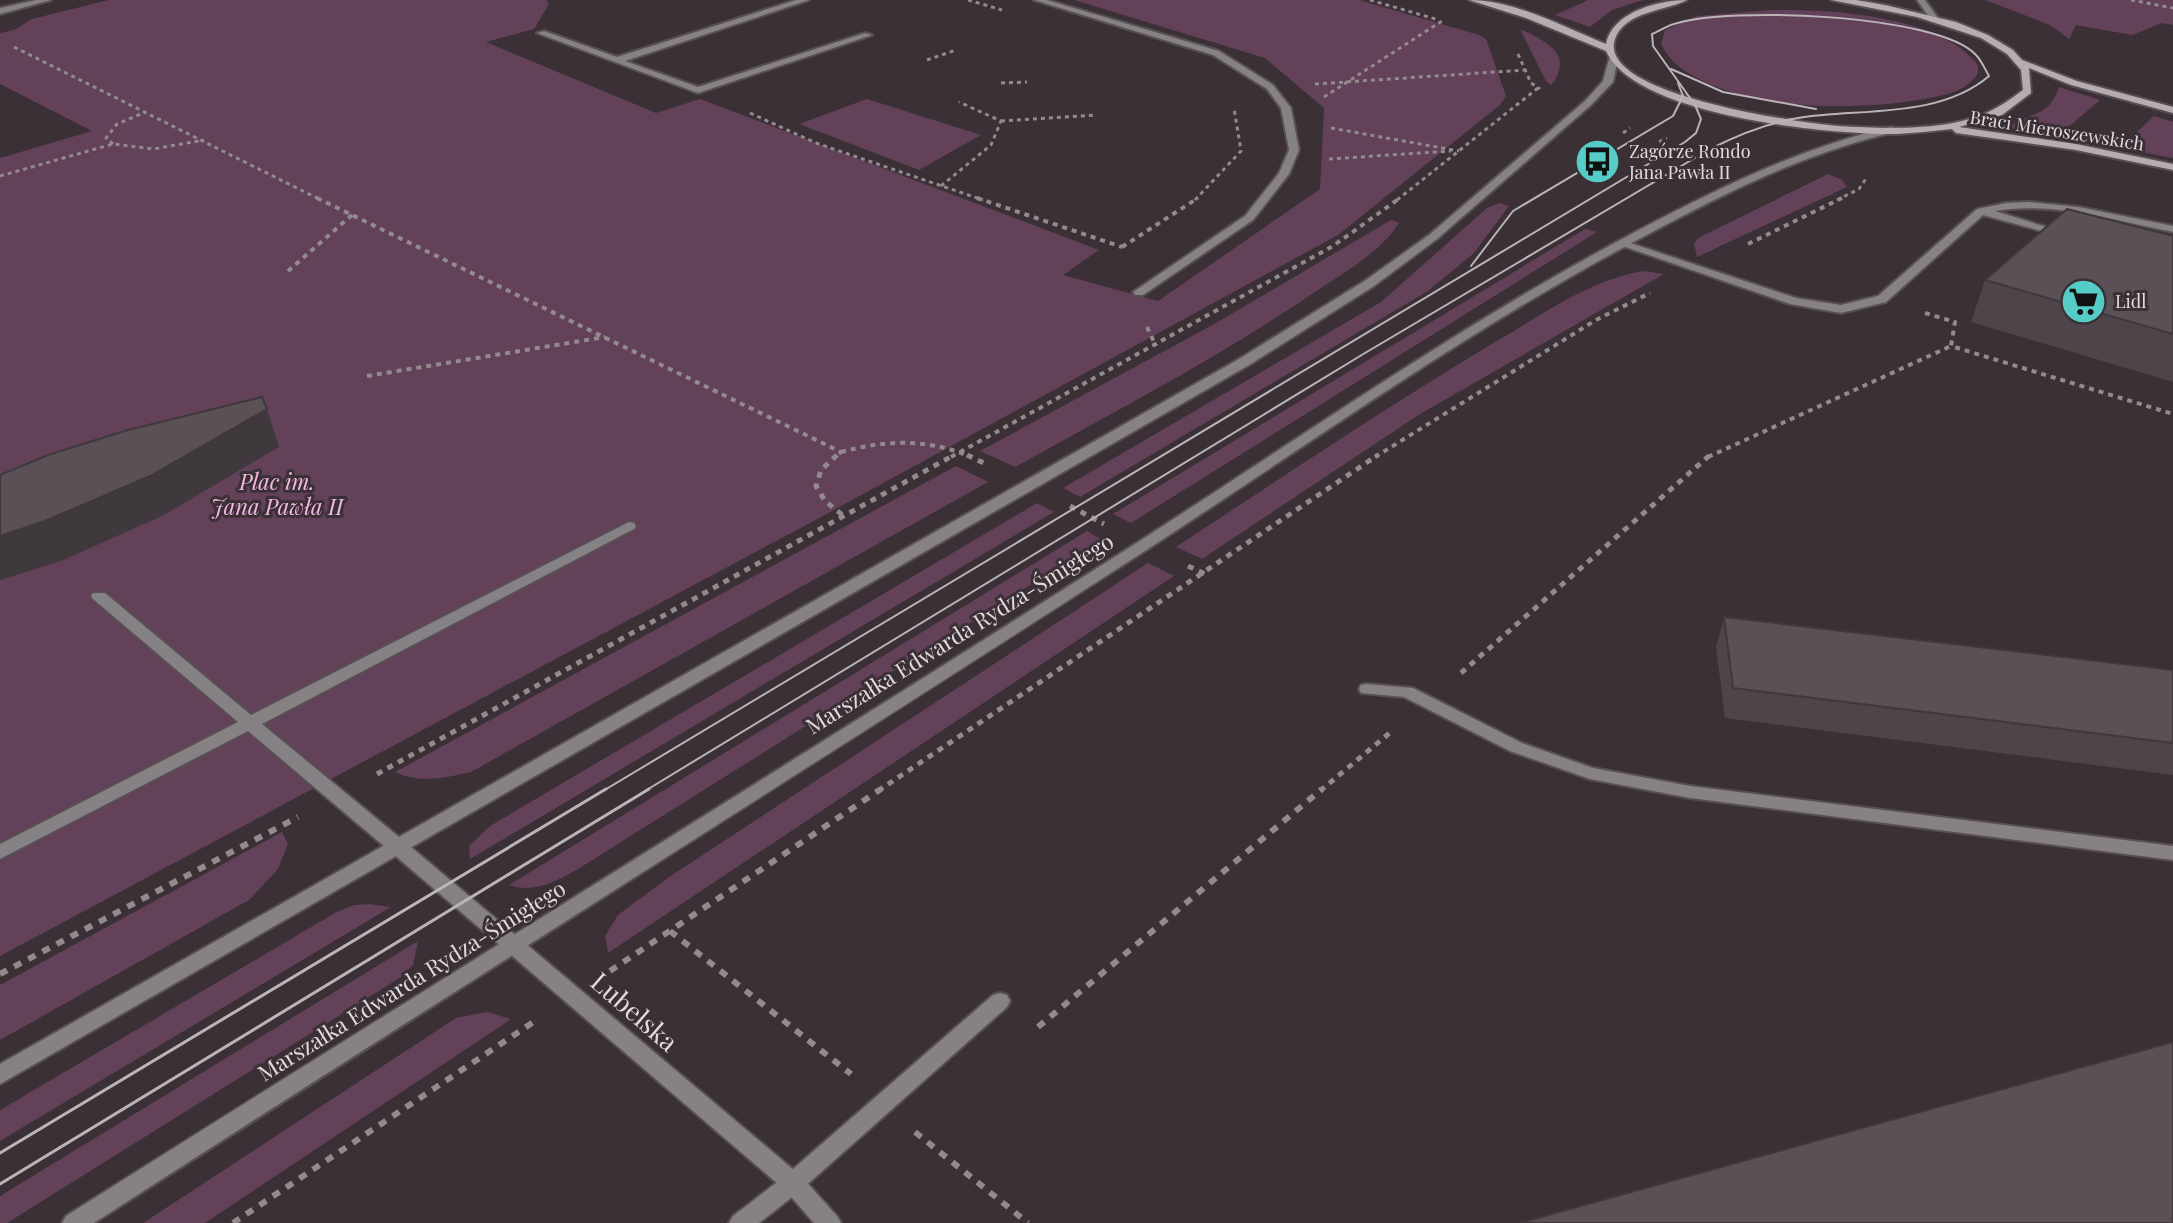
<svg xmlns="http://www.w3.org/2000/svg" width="2173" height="1223" viewBox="0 0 2173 1223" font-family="'Playfair Display',serif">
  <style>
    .green { fill: #634158 }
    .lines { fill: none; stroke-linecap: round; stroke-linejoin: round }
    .service-casing { stroke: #584f54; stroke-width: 4 }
    .minor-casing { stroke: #584f54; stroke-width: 4 }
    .tertiary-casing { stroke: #584f54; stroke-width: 4 }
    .secondary-casing { stroke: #584f54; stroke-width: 4 }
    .path-far3 { stroke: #938a8f; stroke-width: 3; stroke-dasharray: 4 4; stroke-linecap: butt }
    .path-far2 { stroke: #938a8f; stroke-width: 4; stroke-dasharray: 5 5; stroke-linecap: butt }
    .path-far1 { stroke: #938a8f; stroke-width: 5; stroke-dasharray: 6 6; stroke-linecap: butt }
    .path { stroke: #938a8f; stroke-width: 6; stroke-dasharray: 8 8; stroke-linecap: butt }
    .service { fill: #868184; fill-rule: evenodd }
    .minor { fill: #868184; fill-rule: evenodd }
    .tertiary { fill: #868184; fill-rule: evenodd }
    .secondary { fill: #b5adb2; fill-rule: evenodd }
    .tram-far1 { stroke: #bbb4b8; stroke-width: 2 }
    .tram { stroke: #bbb4b8; stroke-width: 3 }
    .wall { fill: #4d454a }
    .shaded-wall { fill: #3f383c }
    .building { fill: #5a5056; stroke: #3f383c; stroke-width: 2 }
    .labels { text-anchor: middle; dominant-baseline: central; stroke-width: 6; stroke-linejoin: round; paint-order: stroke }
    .far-street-label { font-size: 18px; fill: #e1dade; stroke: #3a3036 }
    .far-poi-label { font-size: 18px; fill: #e1dade; stroke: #3a3036; text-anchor: start }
    .park-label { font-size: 22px; font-style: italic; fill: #f8b8e3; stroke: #3a3036 }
    .street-label { font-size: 22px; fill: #e1dade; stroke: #3a3036 }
    .near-street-label { font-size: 26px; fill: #e1dade; stroke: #3a3036 }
  </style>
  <rect width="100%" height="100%" fill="#3a3036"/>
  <g class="green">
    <path d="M109,0H546L549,4L534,29L486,42L656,113L700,99L1099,250L1063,275L1158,301L1320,189L1324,108L1265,58L1074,0H1359L1479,35L1486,39L1506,96L1500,105L1338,235L823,516L0,956V158L92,131L0,84V33L14,30L32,19Z"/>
    <path d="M1588,0H1643L1612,10L1590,27L1555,15Z"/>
    <path d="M1985,0H2173V25L2162,23L2132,35L2076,25L2069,39L2050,25Z"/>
    <path d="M1773,10C1830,9 1940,15 1978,65V73C1967,93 1940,96 1919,100C1849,111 1747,111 1685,71C1674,64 1667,55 1661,44L1665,30L1697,16Z"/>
    <path d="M1520,29C1546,41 1575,55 1551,85L1546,81Z"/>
    <path d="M2059,87L2100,100L2058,136L2008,128C2028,111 2049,119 2059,87Z"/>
    <path d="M867,99L981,135L919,170L799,124Z"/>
    <path d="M2154,116L2173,122V158L2120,148Z"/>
    <path d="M1828,174L1842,180L1847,187L1697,257L1694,243L1700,237Z"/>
    <path d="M1499,203L1509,206L1474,253L1428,291L1080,497L1063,488L1381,302L1487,208Z"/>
    <path d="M1391,220L1399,223C1380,253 1343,273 1315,292C1219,357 1116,411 1015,467L980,451L1216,323Z"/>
    <path d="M1585,229L1597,232L1131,523L1113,514Z"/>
    <path d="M1643,271L1664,274L1420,414L1202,559L1176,547C1282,477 1387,407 1495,342C1542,315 1589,280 1643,271Z"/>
    <path d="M956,466L988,482L471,772C444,778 420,784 395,772Z"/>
    <path d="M1037,503L1054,512L470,859L469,846L490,826Z"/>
    <path d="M1087,531L1102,540L578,869C557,881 533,894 509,885Z"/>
    <path d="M1148,563L1174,576L608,953L605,936L618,915L669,877Z"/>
    <path d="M282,832L288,844L278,869L249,900L0,1040V985Z"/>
    <path d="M370,904L391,907L0,1141V1110L335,913L354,905Z"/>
    <path d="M418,941L413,965L401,977L7,1223H0V1196Z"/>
    <path d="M487,1012L511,1019L205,1223H143L456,1018Z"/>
  </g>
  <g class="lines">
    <defs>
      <g id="service">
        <path d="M796,0H809L625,61L698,87L865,33L872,35L698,93L537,33L544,31L617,57Z"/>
        <path d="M1034,0H1047L1219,51L1273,85L1291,108L1299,150L1289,174L1253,220L1143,295H1135L1133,292L1245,216L1279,173L1289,150L1281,108L1267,89L1213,55Z"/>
        <path d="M2029,202L2079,207L2173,226V232C2116,221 2054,201 1995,211L2069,234L2063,237L1983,215L1886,302L1841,313L1790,304L1614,243L1624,241L1796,298L1841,305L1878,296L1977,209L2006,203Z"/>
        <path d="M629,522L634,523L636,526L634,529L262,724L405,842L407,847L405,852H391L248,731L0,859V844L238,722L93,599L91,596L93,593H105L251,715Z"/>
        <path d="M1367,684L1413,688L1522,743L1593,768L1690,786L2173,846V860L1690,798L1590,779L1510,751L1404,697L1361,693L1359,689L1361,685Z"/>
        <path d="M1000,993L1007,995L1010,1001L1007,1007L801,1190L759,1223H729L733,1216L785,1176L993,995Z"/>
      </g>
      <g id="minor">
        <path d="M36,0H51L0,14V8Z"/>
        <path d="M398,840L405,842L801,1176L837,1216L841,1223H814L785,1190L391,852L389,847L391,842Z"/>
      </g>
      <g id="tertiary">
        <path d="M1917,0H1925L1938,18L1937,20H1931Z"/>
        <path d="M1610,56L1618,58L1613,82L1591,105L1437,239L1374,286L1249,365L0,1084V1064L1239,359L1366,280L1429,235L1585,101L1603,81Z"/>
        <path d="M1891,127L1895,128V132C1804,153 1723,194 1641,238C1469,329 1311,443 1148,549C798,775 444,997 94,1223H62L66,1216C422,991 780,770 1135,544C1300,438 1461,324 1635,232C1717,189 1799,148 1891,127Z"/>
      </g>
      <path id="secondary" d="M1469,0C1515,0 1563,27 1606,44C1612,12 1659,0 1687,0C1666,11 1625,11 1615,39C1596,95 1802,123 1838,126C1875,128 1916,130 1953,123C1983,117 1999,108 2023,90L2021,70L2007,54L1981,38L1917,17L1831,0H1856L1885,5L1956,22L1988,35L2013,50L2022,60L2077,81L2173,107V113L2071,85L2029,68L2031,93L2002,115L1959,127L2076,144L2173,164V170L2076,150L1956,133L1952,129C1933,131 1915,133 1897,134C1831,135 1635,116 1606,51L1526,18Z"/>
    </defs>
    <use href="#service" class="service-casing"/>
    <use href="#minor" class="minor-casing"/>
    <use href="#tertiary" class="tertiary-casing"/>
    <use href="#secondary" class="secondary-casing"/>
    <g class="path-far3">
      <path d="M968,0L1002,10"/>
      <path d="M1370,0L1439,20"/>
      <path d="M2131,0L2173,8"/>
      <path d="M14,47L321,200"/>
      <path d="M1518,54L1531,83L1540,89"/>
      <path d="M927,60L956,50"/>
      <path d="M1001,83L1027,82"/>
      <path d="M1315,84L1525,70"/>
      <path d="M1324,97L1442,21"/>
      <path d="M750,113L816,143L983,200"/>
      <path d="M1001,121L1095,115"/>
      <path d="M1331,128L1459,151"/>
      <path d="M1623,133L1630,128"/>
      <path d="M1659,142L1667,138"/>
      <path d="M113,144L106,138L117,124L146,112"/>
      <path d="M1329,159L1451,151"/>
      <path d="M0,176L113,144L153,149L204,140"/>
      <path d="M941,186L991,145L1001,121L959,102"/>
      <path d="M1195,200L1241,151L1234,108"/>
      <path d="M1397,200L1538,88"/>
      <path d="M1837,200L1859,189L1867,177"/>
    </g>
    <g class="path-far2">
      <path d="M317,198L841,452L834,457"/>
      <path d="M977,198L1122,247"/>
      <path d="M1748,244L1842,198"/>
      <path d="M1122,247L1198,198"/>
      <path d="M288,271L352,215"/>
      <path d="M1925,313L1955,322L1951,346L2173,414"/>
      <path d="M1147,327L1156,346"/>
      <path d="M367,376L605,337"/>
      <path d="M841,452C886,440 927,438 971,457"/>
      <path d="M951,457L1333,246L1400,198"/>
      <path d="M1375,457L1596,320L1650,293"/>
      <path d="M1708,457L1951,346"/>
    </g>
    <g class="path-far1">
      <path d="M837,455L821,470L816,486L825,501L845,517"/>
      <path d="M967,455L986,464"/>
      <path d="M1070,506L1104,524"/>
      <path d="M1188,566L1205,574"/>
      <path d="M1461,673L1710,455"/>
      <path d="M377,774L954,455"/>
      <path d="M878,791L1378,455"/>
      <path d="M1320,791L1392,731"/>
    </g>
    <g class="path">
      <path d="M670,931L851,1074"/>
      <path d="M610,971L881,789"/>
      <path d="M0,974L298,817"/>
      <path d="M1038,1027L1322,789"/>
      <path d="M915,1132L1028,1223"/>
      <path d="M233,1223L535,1021"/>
    </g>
    <use href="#service" class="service"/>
    <use href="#minor" class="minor"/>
    <use href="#tertiary" class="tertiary"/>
    <use href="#secondary" class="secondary"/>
    <g class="tram-far1">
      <path d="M1671,69L1723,92L1816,109"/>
      <path d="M1471,266L1513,211L1673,116L1683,96L1678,83"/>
      <path d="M603,791L1685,142L1696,133L1701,119L1695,105L1653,46L1652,34C1659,31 1667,26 1674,24C1727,6 1938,14 1976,55C1981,60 1985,69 1989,76C1939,119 1859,108 1798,118C1767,123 1738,135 1710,149L1365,353L645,791"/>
    </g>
    <g class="tram">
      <path d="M0,1153L606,789"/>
      <path d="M0,1184L649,789"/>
    </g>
  </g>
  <g class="wall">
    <path d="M2173,236V382L1971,322L1985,280Z"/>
    <path d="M1724,617L2173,670V775L1725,718L1716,647Z"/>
  </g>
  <path class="shaded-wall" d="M267,409L279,447L164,515L61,561L0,580V536Z"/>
  <g class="building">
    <path d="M2067,209L2173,236V334L1985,280Z"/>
    <path d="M262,397L267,409L150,476L45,521L0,536V475L48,455L128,430Z"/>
    <path d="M1724,617L2173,670V743L1733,688Z"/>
    <path d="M2173,1042V1223H1519Z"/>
  </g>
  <defs>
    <symbol id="bus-disc" viewBox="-11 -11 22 22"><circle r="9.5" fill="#55cdc6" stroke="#3a3036"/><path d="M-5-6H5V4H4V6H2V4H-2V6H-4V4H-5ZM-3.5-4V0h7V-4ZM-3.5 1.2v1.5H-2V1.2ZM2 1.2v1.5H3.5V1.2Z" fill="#111"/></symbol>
    <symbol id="supermarket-disc" viewBox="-11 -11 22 22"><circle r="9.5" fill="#55cdc6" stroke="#3a3036"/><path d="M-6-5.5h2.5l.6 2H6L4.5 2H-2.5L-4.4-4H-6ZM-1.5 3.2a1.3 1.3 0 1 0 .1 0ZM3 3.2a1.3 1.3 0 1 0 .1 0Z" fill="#111"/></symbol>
  </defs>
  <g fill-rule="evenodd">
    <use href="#bus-disc" x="1572" y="136" width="51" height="51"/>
    <use href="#supermarket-disc" x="2058" y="276" width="51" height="51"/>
  </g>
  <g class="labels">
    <g class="far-street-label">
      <text transform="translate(2057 130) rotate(9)">Braci Mieroszewskich</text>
    </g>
    <g class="far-poi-label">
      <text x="1629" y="151">Zagórze Rondo<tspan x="1629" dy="21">Jana Pawła II</tspan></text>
      <text x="2115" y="301">Lidl</text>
    </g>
    <g class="park-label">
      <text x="277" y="481">Plac im.<tspan x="277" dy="25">Jana Pawła II</tspan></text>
    </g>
    <g class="street-label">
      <text transform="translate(959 633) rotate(-32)">Marszałka Edwarda Rydza-Śmigłego</text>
      <text transform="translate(411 980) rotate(-32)">Marszałka Edwarda Rydza-Śmigłego</text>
    </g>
    <g class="near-street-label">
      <text transform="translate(635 1011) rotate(41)">Lubelska</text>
    </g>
  </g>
</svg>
